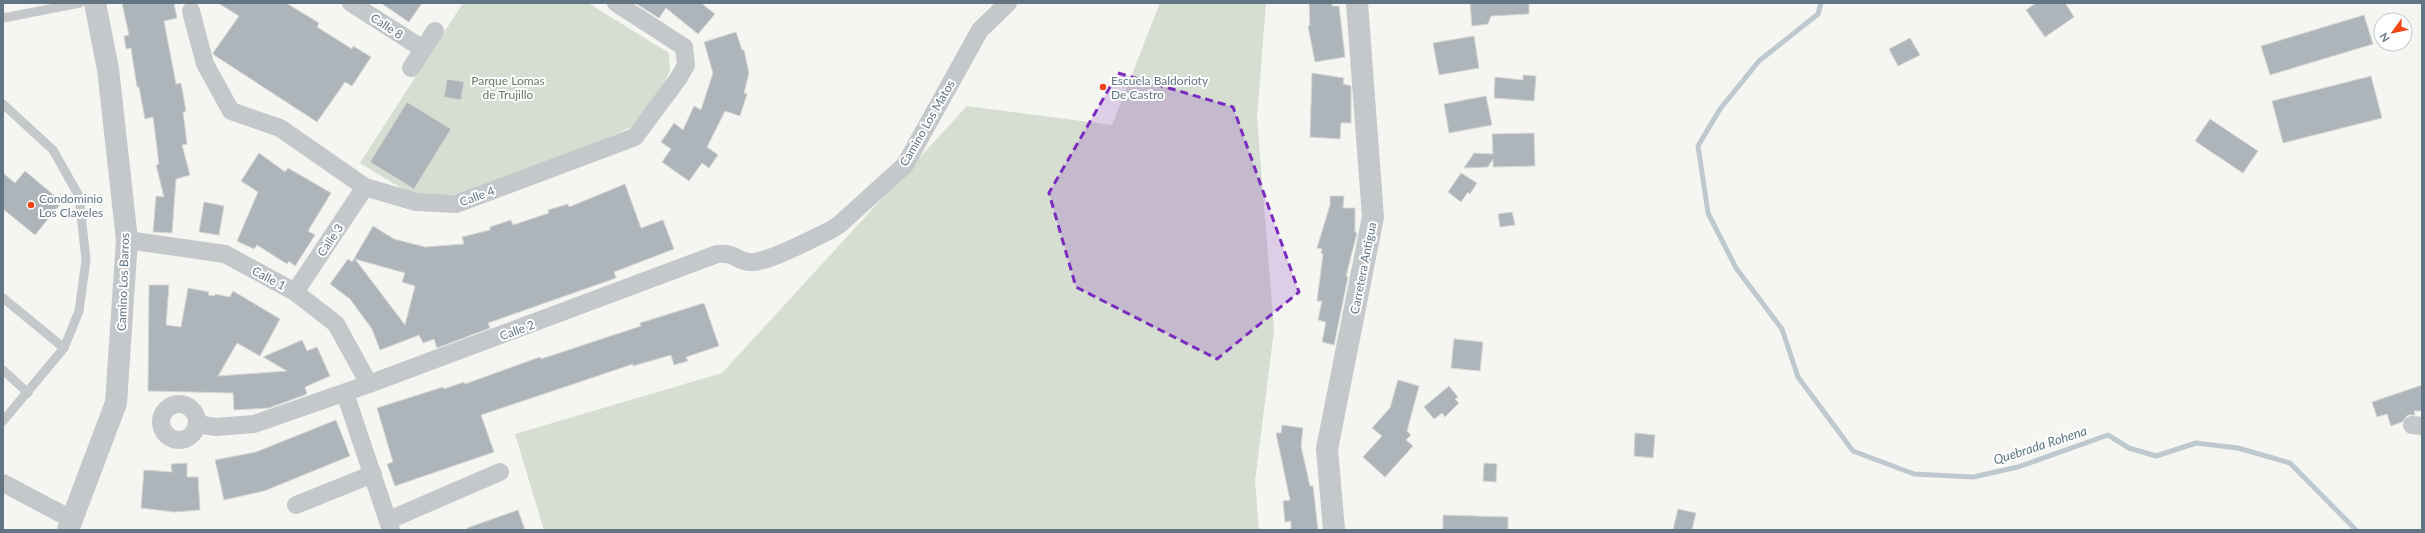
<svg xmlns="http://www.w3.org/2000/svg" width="2425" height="533" viewBox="0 0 2425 533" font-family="Lato,sans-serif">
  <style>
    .green { fill: #d6ddd1 }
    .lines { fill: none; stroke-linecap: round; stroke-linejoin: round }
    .stream { stroke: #bdc9ce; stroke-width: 5 }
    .building { fill: #adb5ba; stroke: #d6d6d4; fill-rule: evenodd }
    .service { stroke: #c4c8cb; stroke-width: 9 }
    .minor { stroke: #c4c8cb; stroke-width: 18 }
    .tertiary { stroke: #c4c8cb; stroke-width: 22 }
    .marked { fill: #7b2cbf; fill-opacity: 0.2; stroke: #7b2cbf; stroke-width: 3; stroke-dasharray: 8 5; stroke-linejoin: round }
    .poi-dot { fill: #f14515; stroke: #fff; stroke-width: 1.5 }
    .labels { text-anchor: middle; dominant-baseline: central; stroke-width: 4; stroke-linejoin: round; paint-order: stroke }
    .street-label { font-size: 12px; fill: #617584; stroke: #fff }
    .park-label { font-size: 12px; fill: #667b61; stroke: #fff }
    .poi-label { font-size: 12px; fill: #617584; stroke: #fff; text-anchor: start }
    .water-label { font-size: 13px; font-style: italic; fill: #5d7882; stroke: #fff }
  </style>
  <rect width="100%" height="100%" fill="#f5f5f1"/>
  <g class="green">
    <path d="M463,3H588L669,53L670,69L664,85L631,127L607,138L461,194L434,196L411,194L360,163Z"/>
    <path d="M1160,3H1266L1257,118L1274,330L1255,481L1259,530H544L515,434L722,373L967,106L1112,125Z"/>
  </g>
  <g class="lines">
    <path class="stream" d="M1821,3L1818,14L1759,61L1720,109L1698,146L1708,213L1736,268L1782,329L1798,377L1853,451L1914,474L1973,477L2018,467L2108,435L2129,448L2156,456L2196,443L2238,448L2290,463L2356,530"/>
  </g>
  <g class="building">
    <path d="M122,3H174L177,18L164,21L176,84L181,83L186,111L183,112L187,144L182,145L190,175L176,179L172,233L153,232L156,196L164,197L156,165L159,164L153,117L145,119L139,87H137L131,48L126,49L124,36L129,35Z"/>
    <path d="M218,3H286L319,23L317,27L352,49L353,46L371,57L352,86L345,82L317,122L214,55L213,53L239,16Z"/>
    <path d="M381,3H422L409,22Z"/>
    <path d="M635,3H701L715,14L698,34L666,8L659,18Z"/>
    <path d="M1309,3H1332V6H1339L1345,57L1315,62L1308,26L1310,25Z"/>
    <path d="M1470,3H1529V14L1491,16L1488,24L1472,26Z"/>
    <path d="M2036,3H2065L2074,17L2045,37L2026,10Z"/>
    <path d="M2364,15L2373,44L2270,75L2261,46Z"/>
    <path d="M736,32L742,50H744L749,73L744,93L747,94L740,116L725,111L707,147L718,155L709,168L702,163L689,181L662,162L671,149L661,142L674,123L683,130L694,106L701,110L713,73L704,42Z"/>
    <path d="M1474,36L1479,68L1439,75L1433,43Z"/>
    <path d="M1910,38L1920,55L1898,66L1889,49Z"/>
    <path d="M1312,73L1344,78L1343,84L1351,86V123H1341L1340,139L1310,137Z"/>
    <path d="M1523,75L1536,76L1534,101L1494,98L1495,77L1523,80Z"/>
    <path d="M2371,76L2382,118L2283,143L2272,101Z"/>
    <path d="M447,79L464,82L461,100L444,97Z"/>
    <path d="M1486,96L1492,125L1449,133L1444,104Z"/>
    <path d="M407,102L451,129L414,189L370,162Z"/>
    <path d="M2210,119L2258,151L2243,173L2195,141Z"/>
    <path d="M1534,133L1535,166L1493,167V159L1488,167L1464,168L1474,153L1493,154L1492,134Z"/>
    <path d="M259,153L285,172L288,168L331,193L308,231L315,235L295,266L289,261L287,264L257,245L254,249L237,241L258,192L241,181Z"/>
    <path d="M25,171L62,202L35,235L3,209V173L15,183Z"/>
    <path d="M1461,173L1477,183L1470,194L1468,192L1461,202L1448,192Z"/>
    <path d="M625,184L641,228L663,220L674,249L614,272L616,278L488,323L490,328L437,348L434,339L423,343L419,335L380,350L372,329L350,299L330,284L348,259L352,262L373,226L394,239L425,247L464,244L462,237L490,230V227L511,220L513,225L549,213L548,210L568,204L569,207ZM355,259L405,273L402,282L415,286L405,325Z"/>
    <path d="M1330,196H1344L1343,208H1355V232L1357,233L1346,276L1348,277L1334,345L1322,342L1326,322L1318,320L1322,301H1317L1323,254L1321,253L1322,249L1317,248L1330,205Z"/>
    <path d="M204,202L224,206L219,235L199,232Z"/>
    <path d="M1512,212L1515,225L1500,227L1498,214Z"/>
    <path d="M149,285H169L166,325L181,327L188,288L209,292L208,295L214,296L215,294L230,297L233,291L280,319L260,356L237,343L218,376L287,371L263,357L302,340L307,351L317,347L330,376L305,387L307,394L269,408L234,410L233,393L148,391Z"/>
    <path d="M704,303L719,346L686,357L688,361L674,365L671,355L633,366V364L481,415L494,452L395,486L387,464L393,462L377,408L443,387L444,389L464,382L465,384L540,357L541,359L641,326L640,323Z"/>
    <path d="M1454,339L1483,342L1480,371L1451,368Z"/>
    <path d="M1398,380L1419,386L1407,431L1411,435L1406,440L1413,446L1385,477L1363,457L1382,436L1372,428L1390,408Z"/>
    <path d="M2422,385V411H2414L2415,415H2408L2402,422L2391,426L2387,414L2377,417L2372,402Z"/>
    <path d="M1449,386L1458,397L1455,399L1459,403L1445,417L1442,413L1434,419L1424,407Z"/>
    <path d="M336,420L350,456L264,491L224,500L215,460L256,452Z"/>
    <path d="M1282,425L1303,428L1301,446L1310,486H1313L1318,530H1291V521L1285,522L1283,501L1290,500L1276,433H1281Z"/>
    <path d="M1635,433L1655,435L1653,458L1634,456Z"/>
    <path d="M187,463V477H198L200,510L174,512L141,508L144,470L172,472L171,464Z"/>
    <path d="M1484,463L1497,464L1496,482L1483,481Z"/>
    <path d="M1678,509L1696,513L1692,530H1673Z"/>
    <path d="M518,510L525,530H468L467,528Z"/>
    <path d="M1443,515L1508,517V530H1443Z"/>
  </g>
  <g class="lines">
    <g class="service">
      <path d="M3,18L80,3"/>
      <path d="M3,104L53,150L79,196L86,260L79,311L64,348L3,421"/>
      <path d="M3,298L64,348"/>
      <path d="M3,370L28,393"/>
    </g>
    <g class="minor">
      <path d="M351,3L423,49"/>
      <path d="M191,11L205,64L231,111L280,128L365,187L416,202L456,204L635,137L678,79L686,65L684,47L616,3"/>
      <path d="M411,68L435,31"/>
      <path d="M127,240L225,254L295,292L336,324L369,384"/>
      <path d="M295,292L365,187"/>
      <path d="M345,393L391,530"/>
      <circle cx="179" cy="422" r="18"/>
      <path d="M197,424L216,427L254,424L369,384L717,254C735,252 736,261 749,262C767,264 813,238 831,230L840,224L905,165L980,30L1008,3"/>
      <path d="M2412,425L2422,426"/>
      <path d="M3,483L73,520"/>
      <path d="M296,505L373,474"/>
      <path d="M389,520L500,472"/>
    </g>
    <g class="tertiary">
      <path d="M68,530L116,403L127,240L108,69L95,3"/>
      <path d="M1334,530L1327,449L1373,217L1357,3"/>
    </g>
  </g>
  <path class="marked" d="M1118,73L1233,107L1299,292L1217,359L1076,287L1049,193Z"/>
  <g class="poi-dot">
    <circle cx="1103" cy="87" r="4"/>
    <circle cx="31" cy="205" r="4"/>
  </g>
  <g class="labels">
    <g class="street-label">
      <text transform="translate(387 26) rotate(33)">Calle 8</text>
      <text transform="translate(927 123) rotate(-60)">Camino Los Matos</text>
      <text transform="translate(477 196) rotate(-20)">Calle 4</text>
      <text transform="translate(330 240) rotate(-56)">Calle 3</text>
      <text transform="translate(1363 268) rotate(-79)">Carretera Antigua</text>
      <text transform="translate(269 278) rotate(28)">Calle 1</text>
      <text transform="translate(123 282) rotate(-88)">Camino Los Barros</text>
      <text transform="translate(517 330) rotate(-20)">Calle 2</text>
    </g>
    <g class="park-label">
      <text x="508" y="80">Parque Lomas<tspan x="508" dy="14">de Trujillo</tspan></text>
    </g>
    <g class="poi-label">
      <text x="1111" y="80">Escuela Baldorioty<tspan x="1111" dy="14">De Castro</tspan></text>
      <text x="39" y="198">Condominio<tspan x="39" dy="14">Los Claveles</tspan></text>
    </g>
    <g class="water-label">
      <text transform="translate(2040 445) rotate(-18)">Quebrada Rohena</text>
    </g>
  </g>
  <rect width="2425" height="533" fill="none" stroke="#617584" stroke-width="8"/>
  <g transform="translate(2393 32) rotate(237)"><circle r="19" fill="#ffffff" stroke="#c0c8ce"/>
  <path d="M0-3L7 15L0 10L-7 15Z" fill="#f14515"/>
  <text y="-6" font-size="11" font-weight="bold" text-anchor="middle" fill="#617584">N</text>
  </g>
</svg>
